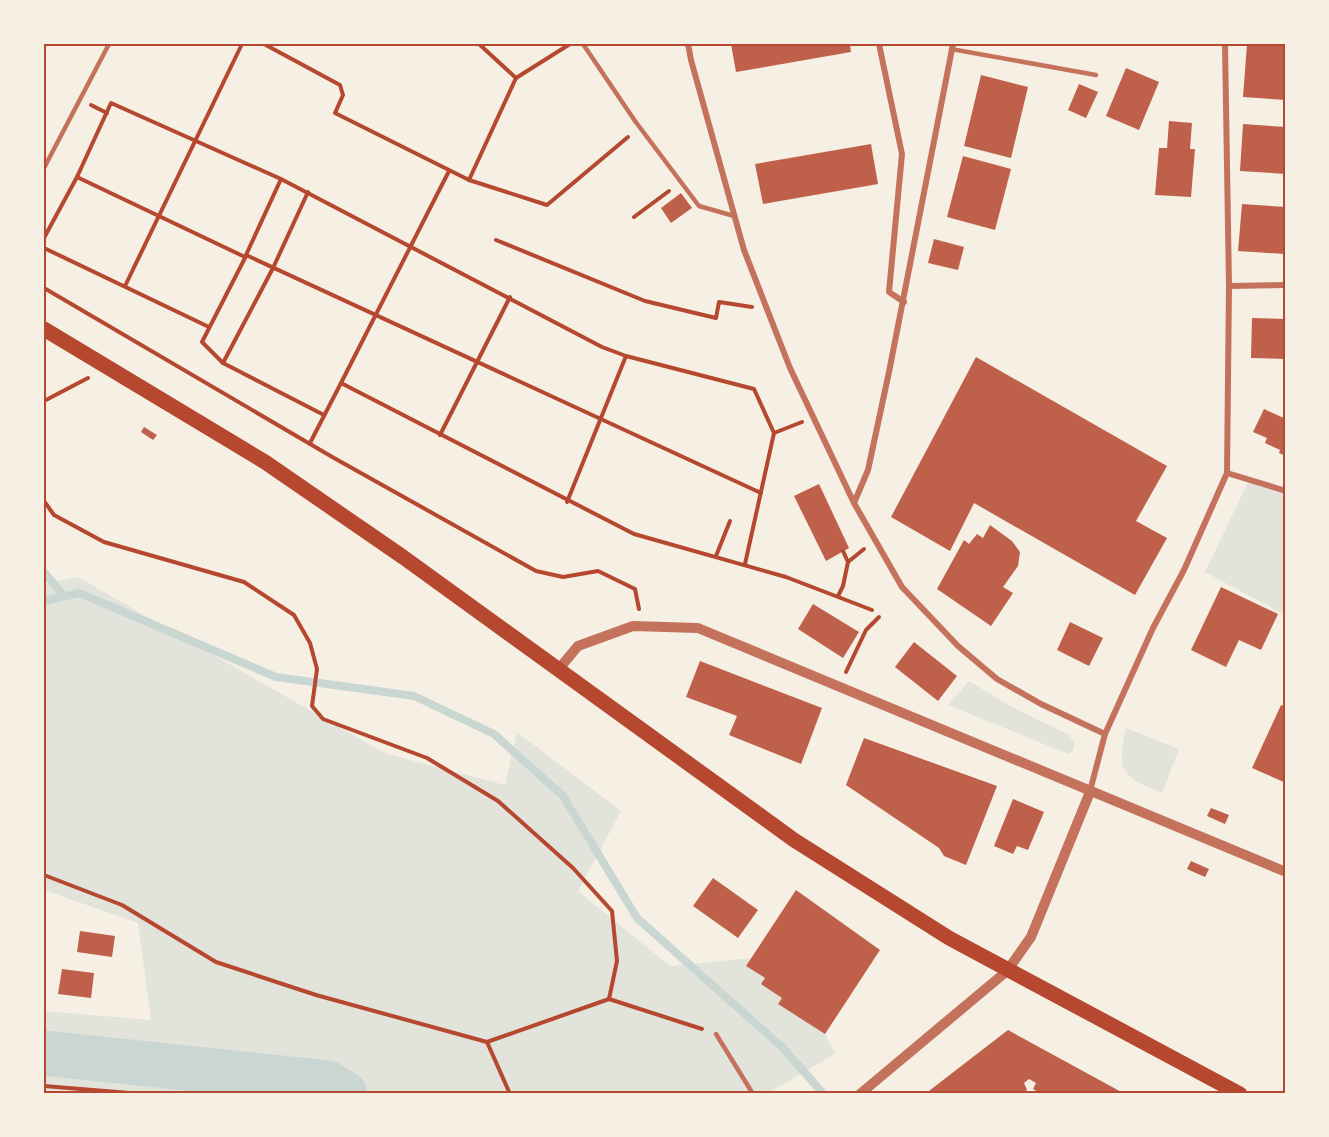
<svg xmlns="http://www.w3.org/2000/svg" width="1329" height="1137" viewBox="0 0 1329 1137" font-family="Poppins,sans-serif">
  <style>
    .green { fill: #e2e4dc }
    .lines { fill: none; stroke-linecap: round; stroke-linejoin: round }
    .stream { stroke: #c9d6d2; stroke-width: 8 }
    .river { stroke: #c9d6d2; stroke-width: 45 }
    .building { fill: #bf614a }
    .path { stroke: #b5482f; stroke-width: 4 }
    .service { stroke: #c5725c; stroke-width: 4.5 }
    .minor { stroke: #c5725c; stroke-width: 6 }
    .tertiary { stroke: #c5725c; stroke-width: 10 }
    .primary { stroke: #b5482f; stroke-width: 15 }
    .neatline { fill: none; stroke: #b5482f; stroke-width: 2 }
  </style>
  <rect width="100%" height="100%" fill="#f6efe4"/>
  <g class="green">
    <path d="M1249,480L1285,491V615L1205,572Z"/>
    <path d="M78,577L384,753L505,785L517,732L621,811L578,891L670,966L751,958L746,966L765,978L782,998L778,1004L825,1034L835,1054L767,1094L44,1093V1011L151,1020L138,923L44,890V584Z"/>
    <path d="M969,681L1012,707L1069,735L1075,743L1073,751L1068,754L948,705Z"/>
    <path d="M1126,728L1179,749L1162,793C1122,777 1116,772 1126,728Z"/>
  </g>
  <g class="lines">
    <g class="stream">
      <path d="M44,572L64,596"/>
      <path d="M44,601L79,593L276,677L414,696L494,734L563,796L637,918L782,1047L821,1091"/>
    </g>
    <path class="river" d="M44,1053L328,1083L345,1094"/>
  </g>
  <g class="building">
    <path d="M731,44H850L851,52L736,72Z"/>
    <path d="M1247,44H1286V100L1243,97Z"/>
    <path d="M1126,68L1159,82L1139,130L1106,116Z"/>
    <path d="M981,75L1028,87L1011,158L964,146Z"/>
    <path d="M1079,84L1098,92L1086,118L1068,110Z"/>
    <path d="M1169,121L1192,123L1190,149H1195L1191,197L1155,195L1159,148H1167Z"/>
    <path d="M1243,124L1286,127V174L1240,171Z"/>
    <path d="M871,144L878,184L763,204L755,164Z"/>
    <path d="M963,156L1011,169L995,230L947,217Z"/>
    <path d="M681,193L692,208L671,223L661,208Z"/>
    <path d="M1242,204L1286,207L1285,254L1238,251Z"/>
    <path d="M934,239L964,247L958,270L928,263Z"/>
    <path d="M1252,318L1286,319V359L1251,358Z"/>
    <path d="M976,357L1167,466L1136,521L1167,538L1135,595L974,503L950,551L891,517Z"/>
    <path d="M1264,409L1286,419V456L1279,453L1280,450L1265,443L1267,438L1253,432Z"/>
    <path d="M144,427L157,435L153,440L141,432Z"/>
    <path d="M819,484L849,548L826,561L794,496Z"/>
    <path d="M990,525L1012,541L1020,552L1018,566L1003,587L1013,593L991,626L937,589L964,540L969,544L977,534L983,538Z"/>
    <path d="M1221,587L1278,614L1261,650L1239,640L1226,667L1191,650Z"/>
    <path d="M813,604L859,632L843,658L798,629Z"/>
    <path d="M1070,622L1103,638L1089,666L1057,650Z"/>
    <path d="M914,642L957,676L938,701L895,667Z"/>
    <path d="M700,661L822,708L801,764L729,735L737,716L686,697Z"/>
    <path d="M1281,705L1286,706V783L1252,768Z"/>
    <path d="M864,738L997,786L966,865L944,856L939,848L846,785Z"/>
    <path d="M1013,799L1044,812L1028,850L1017,846L1013,854L994,846Z"/>
    <path d="M1211,808L1229,815L1225,824L1207,816Z"/>
    <path d="M1191,861L1209,869L1205,877L1187,869Z"/>
    <path d="M713,878L758,910L738,938L693,906Z"/>
    <path d="M796,890L880,950L825,1034L778,1004L782,998L761,984L765,978L746,966Z"/>
    <path d="M80,931L115,936L112,957L77,952Z"/>
    <path d="M62,969L94,973L91,998L58,994Z"/>
    <path d="M1008,1030L1125,1094H1042L1033,1089L1036,1083L1029,1079L1024,1083L1027,1090L1022,1094H925Z"/>
  </g>
  <g class="lines">
    <g class="path">
      <path d="M264,44L340,85L343,95L335,113L469,180L516,78L570,44"/>
      <path d="M479,44L516,78"/>
      <path d="M44,45L45,44"/>
      <path d="M91,105L107,113"/>
      <path d="M77,177L111,103L281,179"/>
      <path d="M469,180L547,205L628,137"/>
      <path d="M308,192L273,268L223,363L324,415"/>
      <path d="M634,217L669,191"/>
      <path d="M44,238L77,177L245,257"/>
      <path d="M496,240L645,301L716,318L719,302L752,307"/>
      <path d="M44,248L209,327"/>
      <path d="M125,286L242,44"/>
      <path d="M44,288L334,458L536,571L563,577L598,571L635,589L639,609"/>
      <path d="M223,363L202,342L246,256"/>
      <path d="M341,383L449,171"/>
      <path d="M44,401L88,378"/>
      <path d="M440,435L510,297"/>
      <path d="M310,443L341,383L634,534L786,577L872,610"/>
      <path d="M761,493L246,255L281,179L602,347L626,356L754,389L774,433"/>
      <path d="M44,501L54,515L104,542L244,582L294,615L310,643L317,669L312,706L323,719L427,758L498,801L573,868L612,911L617,961L609,999"/>
      <path d="M567,502L626,356"/>
      <path d="M843,551L848,562"/>
      <path d="M716,556L730,521"/>
      <path d="M745,564L774,433L802,422"/>
      <path d="M838,596L843,586L848,562L864,549"/>
      <path d="M846,672L866,630L879,617"/>
      <path d="M44,875L122,905L216,962L316,995L487,1042L609,999L702,1029"/>
      <path d="M487,1042L510,1094"/>
      <path d="M44,1086L142,1094"/>
    </g>
    <g class="service">
      <path d="M583,44L635,121L699,206L734,216"/>
      <path d="M951,49L1096,75"/>
      <path d="M44,168L109,44"/>
      <path d="M716,1034L753,1094"/>
    </g>
    <g class="minor">
      <path d="M688,44L691,60L744,250L790,368L854,503L902,587L958,646L997,679L1041,704L1105,734"/>
      <path d="M879,44L902,154L889,292L904,302"/>
      <path d="M1229,286L1286,285"/>
      <path d="M1227,473L1286,491"/>
      <path d="M854,503L868,470L889,372L953,44"/>
      <path d="M1090,791L1105,734L1153,628L1184,570L1227,473L1229,286L1225,44"/>
    </g>
    <g class="tertiary">
      <path d="M558,670L578,646L633,626L698,628L1286,872"/>
      <path d="M860,1094L1007,971L1031,937L1090,792"/>
    </g>
    <path class="primary" d="M44,329L265,462L403,557L794,840L949,938L1240,1094"/>
  </g>
  <rect width="1329" height="1137" fill="none" stroke="#f6efe4" stroke-width="90"/>
  <rect x="45" y="45" width="1239" height="1047" class="neatline"/>
</svg>
